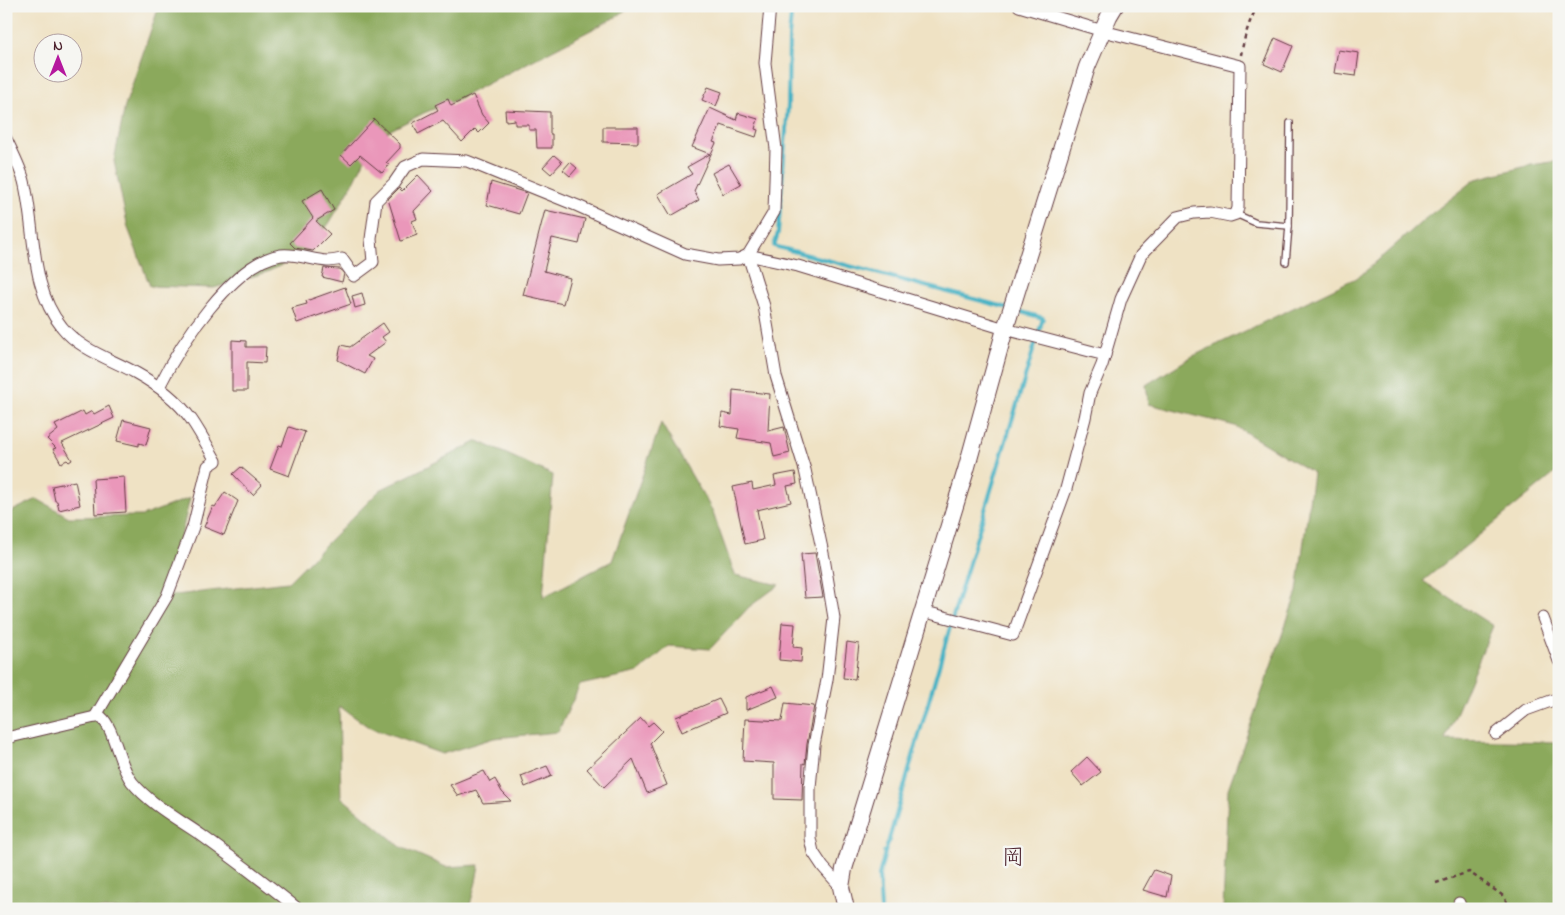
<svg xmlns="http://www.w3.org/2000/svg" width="1565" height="915" viewBox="0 0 1565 915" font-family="'Indie Flower','Klee One',sans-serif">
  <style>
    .forest { fill: #8ba95c; stroke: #6a6444 }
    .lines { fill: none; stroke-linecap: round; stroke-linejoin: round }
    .stream { stroke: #48b3c5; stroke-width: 4 }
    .building { fill: #ea97ba }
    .lane-casing { stroke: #633c42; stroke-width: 8 }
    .street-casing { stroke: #633c42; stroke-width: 13 }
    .secondary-casing { stroke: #633c42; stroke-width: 18 }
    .path { stroke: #633c42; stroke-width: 2.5; stroke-dasharray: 4 4; stroke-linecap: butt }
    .lane { stroke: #fff; stroke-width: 5.5 }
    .street { stroke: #fff; stroke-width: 11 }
    .secondary { stroke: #fff; stroke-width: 16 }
    .labels { text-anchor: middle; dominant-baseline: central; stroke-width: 5; stroke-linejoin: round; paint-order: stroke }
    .quarter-label { font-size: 22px; fill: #4a1f2b; stroke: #f6f6f2 }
  </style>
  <rect width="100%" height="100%" fill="#f6f6f2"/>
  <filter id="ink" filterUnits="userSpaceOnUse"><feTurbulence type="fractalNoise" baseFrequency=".02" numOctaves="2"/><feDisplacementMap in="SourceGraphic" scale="10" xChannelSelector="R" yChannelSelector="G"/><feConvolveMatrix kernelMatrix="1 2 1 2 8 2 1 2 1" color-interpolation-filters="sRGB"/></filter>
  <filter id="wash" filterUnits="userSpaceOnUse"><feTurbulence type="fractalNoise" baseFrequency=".0096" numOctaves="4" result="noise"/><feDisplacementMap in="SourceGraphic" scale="20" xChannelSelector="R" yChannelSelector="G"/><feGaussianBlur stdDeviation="1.12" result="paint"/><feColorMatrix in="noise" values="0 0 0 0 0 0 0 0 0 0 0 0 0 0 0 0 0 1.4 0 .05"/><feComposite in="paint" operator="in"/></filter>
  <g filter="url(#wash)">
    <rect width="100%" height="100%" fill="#efe2c4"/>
    <g class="forest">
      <path d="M159,6H630L618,16L458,99L424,113L375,138L355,180L330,222L308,252L267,272L214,288L150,286L128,228L114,161L125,106Z"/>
      <path d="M1559,161V470L1423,581L1493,626L1445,740L1559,742V905L1535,909H1223L1228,789L1297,592L1313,473L1235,426L1149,404L1146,385L1191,357L1360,276L1426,218L1476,179L1531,165Z"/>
      <path d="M661,423L712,510L735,575L779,585L749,607L710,649L669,646L639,672L580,685L558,732L494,738L442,754L370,728L339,706L341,797L401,847L446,867L479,865L476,882L469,909H6V514L37,499L69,517L142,516L190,498L167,596L288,582L380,490L478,441L553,475L543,597L612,561Z"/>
    </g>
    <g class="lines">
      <g class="stream">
        <path d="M792,6L789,36L788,105L778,233L774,246L1008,308"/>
        <path d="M881,909L879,875L885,853L884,852L886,850L959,596L1043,318L1015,310"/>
      </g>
    </g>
    <g id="blocks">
      <g class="building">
        <path d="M1275,38L1293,46L1282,72L1264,64Z"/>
        <path d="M1338,50L1359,53L1356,76L1334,73Z"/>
        <path d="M708,87L722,92L716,106L702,100Z"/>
        <path d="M473,95L482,115L489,123L479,133L475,129L462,142L443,121L418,134L413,123L438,110L435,105L448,99L451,106Z"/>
        <path d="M710,108L736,120L738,113L758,119L755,129L758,130L756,137L721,125L713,142L716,143L694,191L699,200L671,216L658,194L692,174L687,167L710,154L692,147Z"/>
        <path d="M505,110L550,112V134H552V148H537L536,130H529V125H515V120L506,121Z"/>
        <path d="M374,119L400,144V148L386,163L389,165L382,173L360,155L351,164L341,155Z"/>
        <path d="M603,127H638V143L603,142Z"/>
        <path d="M554,155L562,162L551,174L543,167Z"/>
        <path d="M570,162L577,168L570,176L563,170Z"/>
        <path d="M729,164L741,184L723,194L712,173Z"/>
        <path d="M418,175L433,191L414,211L417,219L412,221L417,235L401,241L388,199L399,188L402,191Z"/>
        <path d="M491,182L527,193L519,214L487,205Z"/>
        <path d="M322,189L334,210L316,221L330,234L313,251L295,248L290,243L313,218L302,201Z"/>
        <path d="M545,210L585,219L579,244L552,238L544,271L570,278L563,304L523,295Z"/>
        <path d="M324,268L340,269L344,274L342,282L322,277Z"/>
        <path d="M345,287L351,304L297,323L292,308L307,304L306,301Z"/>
        <path d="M362,293L365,305L355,308L352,296Z"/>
        <path d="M383,323L389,332L382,337L386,342L367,356L373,359L365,374L338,360L341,345L350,347Z"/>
        <path d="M232,340L246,341V347H266L265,363L247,362V391H232Z"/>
        <path d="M733,390L770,394L768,431L784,427L790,453L774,457L771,443L737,438L739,429L720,426L722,413L732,415Z"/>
        <path d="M109,406L114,418L62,443L72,460L69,462L67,460L61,463L53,449L56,448L47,439L58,430L55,425L83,411L85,415L92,411L94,414Z"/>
        <path d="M123,420L151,427L146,445L139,443V446L117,441Z"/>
        <path d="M289,427L305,432L289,476L270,469L279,445L282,446Z"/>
        <path d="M241,467L262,485L253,495L233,474Z"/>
        <path d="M795,472L797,484L787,486L791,502L757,510L763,540L745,544L733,487L752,483L753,490L776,485L774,476Z"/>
        <path d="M124,477L126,512L95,514L93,479Z"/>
        <path d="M75,481L80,505L59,510L57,501H55L52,486Z"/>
        <path d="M225,492L238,501L224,535L204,527L213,506L215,507Z"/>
        <path d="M815,553L823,597L805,598L801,554Z"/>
        <path d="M782,623L795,624L793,647L802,648L801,662L779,660Z"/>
        <path d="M847,642L859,644L855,679L843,678Z"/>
        <path d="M773,686L778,697L746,710V697Z"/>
        <path d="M719,699L726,713L682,732L676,717Z"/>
        <path d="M785,703L814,706L807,744L805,764L803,763L802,800L774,799V763L743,761L745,719L782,721Z"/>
        <path d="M641,718L648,726L653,722L662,731L650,743L667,785L647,793L633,759L604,787L587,769Z"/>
        <path d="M1087,757L1101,772L1083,786L1071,772Z"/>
        <path d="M547,766L552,776L525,787L521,776Z"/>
        <path d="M484,771L490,782L495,779L502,792L511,801L483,803L476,790L458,796L450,785Z"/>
        <path d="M1154,870L1171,876L1167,897L1143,890Z"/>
      </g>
    </g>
  </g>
  <g filter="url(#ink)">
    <use href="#blocks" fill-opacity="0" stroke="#633c42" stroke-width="1"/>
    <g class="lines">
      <defs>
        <g id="lane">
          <path d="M1236,214L1256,223L1289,226L1290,123"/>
          <path d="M1286,262L1289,226"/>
        </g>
        <g id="street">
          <path d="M770,6L765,63L776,149L774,212L748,255L764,306L776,376L805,470L824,558L834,618L827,680L814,745L810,788V838L813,852L823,867L841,887"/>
          <path d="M6,139C13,153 20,167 24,181C36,229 29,287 62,327C80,350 111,359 136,373C156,384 177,400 191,419C200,432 208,447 216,461L208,466L193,527L167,596L95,717"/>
          <path d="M159,387C179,346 233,262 281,255C295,253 312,260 327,261C331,261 337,260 342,259L354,276L373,262L371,239L376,201L394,183L405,167L423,159L467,161L578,206L685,254L718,260L739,259L748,255L798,266L1005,329L1105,355"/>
          <path d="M922,611L1013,635L1066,489L1085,418L1090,393L1102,365L1121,299L1141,255L1178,217L1194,213L1210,212L1230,216L1236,214L1238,208L1240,66L1103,31L1019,6"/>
          <path d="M1543,618L1559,661"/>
          <path d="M1496,734L1526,710L1559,698"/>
          <path d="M6,738L95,717H101C115,729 118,764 132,782C150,804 178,819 201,835C234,859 266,883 298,909"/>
          <path d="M1459,903L1461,909"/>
        </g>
        <path id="secondary" d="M846,909L841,887L844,869L966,470L1005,329L1087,67L1109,16L1115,6"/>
      </defs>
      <use href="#lane" class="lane-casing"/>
      <use href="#street" class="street-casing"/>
      <use href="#secondary" class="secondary-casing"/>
      <g class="path">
        <path d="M654,6L759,8"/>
        <path d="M1241,55C1243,42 1250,15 1259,6"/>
        <path d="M1436,883L1469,872L1502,895L1512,909"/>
      </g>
      <use href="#lane" class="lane"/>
      <use href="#street" class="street"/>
      <use href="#secondary" class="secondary"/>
    </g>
  </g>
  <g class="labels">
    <g class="quarter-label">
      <text x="1013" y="859">岡</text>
    </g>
  </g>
  <rect width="1565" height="915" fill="none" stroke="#f6f6f2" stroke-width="25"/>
  <g transform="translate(58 58)"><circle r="24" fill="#f6f6f2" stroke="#b1a0a2"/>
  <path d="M0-4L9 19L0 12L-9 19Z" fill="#b5179e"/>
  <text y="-8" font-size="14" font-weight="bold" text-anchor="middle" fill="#4a1f2b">N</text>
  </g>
</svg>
